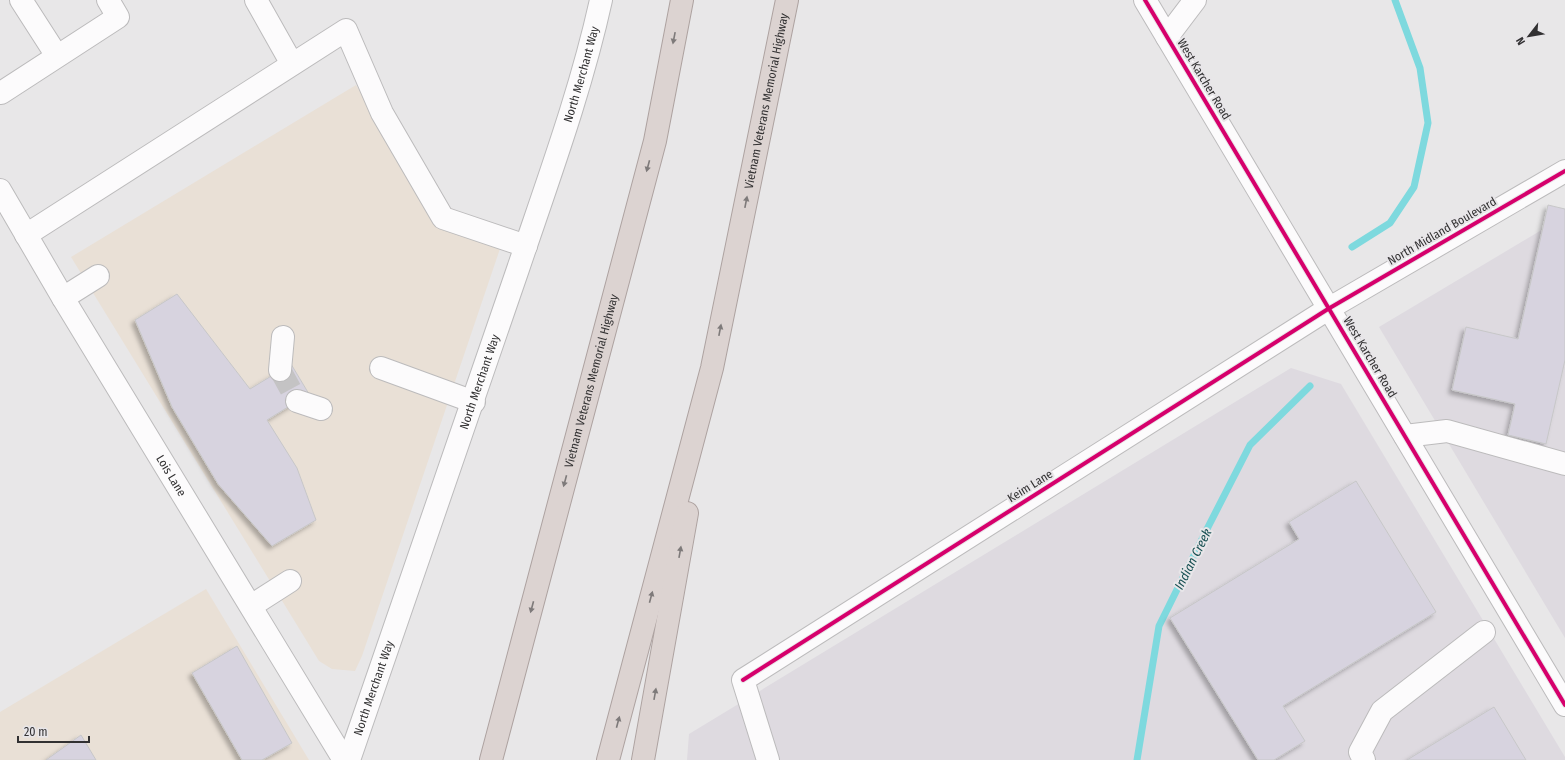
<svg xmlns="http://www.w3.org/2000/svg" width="1565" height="760" viewBox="0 0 1565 760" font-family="'Fira Sans Condensed',sans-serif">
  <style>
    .commercial { fill: #e9e0d6 }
    .built { fill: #dedae0 }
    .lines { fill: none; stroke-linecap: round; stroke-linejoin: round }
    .stream { stroke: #7ed9de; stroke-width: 7 }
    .building { fill: #d7d3df; stroke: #c7c7c8; filter: url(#shadow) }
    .minor-tunnel { stroke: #c4c3c4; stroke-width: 22; stroke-dasharray: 22 11; stroke-linecap: butt }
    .minor-casing { stroke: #bcbbbc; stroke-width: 24 }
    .highway-casing { stroke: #ada2a0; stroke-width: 24 }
    .minor { stroke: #fcfbfc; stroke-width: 22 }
    .highway { stroke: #dcd3d1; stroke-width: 22 }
    .cycleway-casing { stroke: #e8e6e9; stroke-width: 6 }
    .cycleway { stroke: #d6006c; stroke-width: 4 }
    .oneway { fill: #7e7a7a }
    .labels { text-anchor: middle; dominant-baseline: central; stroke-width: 4; stroke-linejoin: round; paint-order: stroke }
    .street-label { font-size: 12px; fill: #323132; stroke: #e8e6e9 }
    .water-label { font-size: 13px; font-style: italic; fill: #185053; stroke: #e8e6e9 }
  </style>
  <defs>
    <filter id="shadow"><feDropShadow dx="-3.5" dy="3.5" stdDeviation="2" flood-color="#0004"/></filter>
  </defs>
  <rect width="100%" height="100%" fill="#e8e7e8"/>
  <g class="commercial">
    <path d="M356,85L424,197L506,231L362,656L355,671L332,669L319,661L71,257Z"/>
    <path d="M206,589L309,760H0V712Z"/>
  </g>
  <g class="built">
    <path d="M1565,216V638L1379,327Z"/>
    <path d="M1291,368L1341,384L1565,757V760H687L689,734Z"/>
  </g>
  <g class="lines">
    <g class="stream">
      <path d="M1352,247L1390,223L1414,187L1428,123L1420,68L1395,0"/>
      <path d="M1137,760L1159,626L1206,531L1250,445L1310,386"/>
    </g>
  </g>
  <g class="building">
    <path d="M1548,205L1565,209V360L1546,444L1508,435L1515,404L1452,390L1466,327L1518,339Z"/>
    <path d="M177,294L250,389L291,364L309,394L267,420L297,468L316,520L272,546L218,484L172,407L135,320Z"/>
    <path d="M1356,481L1436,612L1283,706L1305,741L1274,760H1258L1170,618L1299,539L1289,522Z"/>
    <path d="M237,646L292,743L262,760H242L192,673Z"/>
    <path d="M1494,707L1526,760H1407Z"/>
    <path d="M81,735L96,760H46Z"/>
  </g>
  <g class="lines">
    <path class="minor-tunnel" d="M280,370L297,401"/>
    <defs>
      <g id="minor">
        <path d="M21,0L57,56"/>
        <path d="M256,0L292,64"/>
        <path d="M1145,0L1565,705"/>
        <path d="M1167,37L1195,0"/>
        <path d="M0,92L1,93L118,17L108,0"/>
        <path id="s1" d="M0,190L63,298L344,760"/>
        <path d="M26,235L346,30L382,113L443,218L526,246"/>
        <path d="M63,298L98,276"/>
        <path d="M381,368L474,402"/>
        <path d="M280,370L283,337"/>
        <path d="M297,401L321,409"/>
        <path d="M1405,436L1447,431L1565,464"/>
        <path d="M251,606L290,581"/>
        <path id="s2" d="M349,760C405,596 463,433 518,269C548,180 581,91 601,0"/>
        <path d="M768,760L743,680L1328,309L1565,171"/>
        <path d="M1364,760L1360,752L1382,711L1484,632"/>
      </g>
      <g id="highway">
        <path id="s3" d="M491,760L655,141L682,0"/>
        <path id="s4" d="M608,760L712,368L787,0"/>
        <path d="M643,760L687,513"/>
      </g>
    </defs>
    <use href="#minor" class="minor-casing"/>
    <use href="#highway" class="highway-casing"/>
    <use href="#minor" class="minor"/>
    <use href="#highway" class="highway"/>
    <defs>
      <g id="cycleway">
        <path d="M1145,0L1565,705"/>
        <path d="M743,680L1328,309L1565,171"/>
      </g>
    </defs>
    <use href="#cycleway" class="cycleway-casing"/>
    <use href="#cycleway" class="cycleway"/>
  </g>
  <defs><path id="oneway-solid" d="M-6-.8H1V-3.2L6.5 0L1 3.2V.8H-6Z"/></defs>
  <g class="oneway">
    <use href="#oneway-solid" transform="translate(674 38) rotate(101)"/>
    <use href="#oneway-solid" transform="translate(648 166) rotate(105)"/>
    <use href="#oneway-solid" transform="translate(746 202) rotate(-79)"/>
    <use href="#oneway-solid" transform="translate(720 330) rotate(-79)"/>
    <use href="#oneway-solid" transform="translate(565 481) rotate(105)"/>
    <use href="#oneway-solid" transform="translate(680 552) rotate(-80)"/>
    <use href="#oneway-solid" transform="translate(651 597) rotate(-75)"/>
    <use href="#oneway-solid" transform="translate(532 607) rotate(105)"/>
    <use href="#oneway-solid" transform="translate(655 694) rotate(-80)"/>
    <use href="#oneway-solid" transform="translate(618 722) rotate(-75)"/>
  </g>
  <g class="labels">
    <g class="street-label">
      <text stroke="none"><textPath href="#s2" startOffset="724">North Merchant Way</textPath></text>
      <text transform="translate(1204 79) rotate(59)">West Karcher Road</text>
      <text stroke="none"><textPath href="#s4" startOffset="678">Vietnam Veterans Memorial Highway</textPath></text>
      <text transform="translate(1442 231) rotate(-30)">North Midland Boulevard</text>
      <text transform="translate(1370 357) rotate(59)">West Karcher Road</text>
      <text stroke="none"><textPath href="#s3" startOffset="392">Vietnam Veterans Memorial Highway</textPath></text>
      <text stroke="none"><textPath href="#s2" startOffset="400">North Merchant Way</textPath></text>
      <text stroke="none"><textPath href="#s1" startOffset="333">Lois Lane</textPath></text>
      <text transform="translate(1030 486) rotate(-32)">Keim Lane</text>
      <text stroke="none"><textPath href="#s2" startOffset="76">North Merchant Way</textPath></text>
    </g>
    <g class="water-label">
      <text transform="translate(1193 559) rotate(-63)">Indian Creek</text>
    </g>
  </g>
  <g transform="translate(1529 36) rotate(239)" stroke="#e8e6e9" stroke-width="3" paint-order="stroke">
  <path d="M0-3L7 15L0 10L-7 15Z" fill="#323132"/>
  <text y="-6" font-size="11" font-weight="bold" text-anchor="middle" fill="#323132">N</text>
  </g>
  <path d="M18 736v6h71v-6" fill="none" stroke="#323132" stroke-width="2"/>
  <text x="24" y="736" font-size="12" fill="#323132" stroke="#e8e6e9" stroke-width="3" paint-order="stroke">20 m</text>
</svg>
